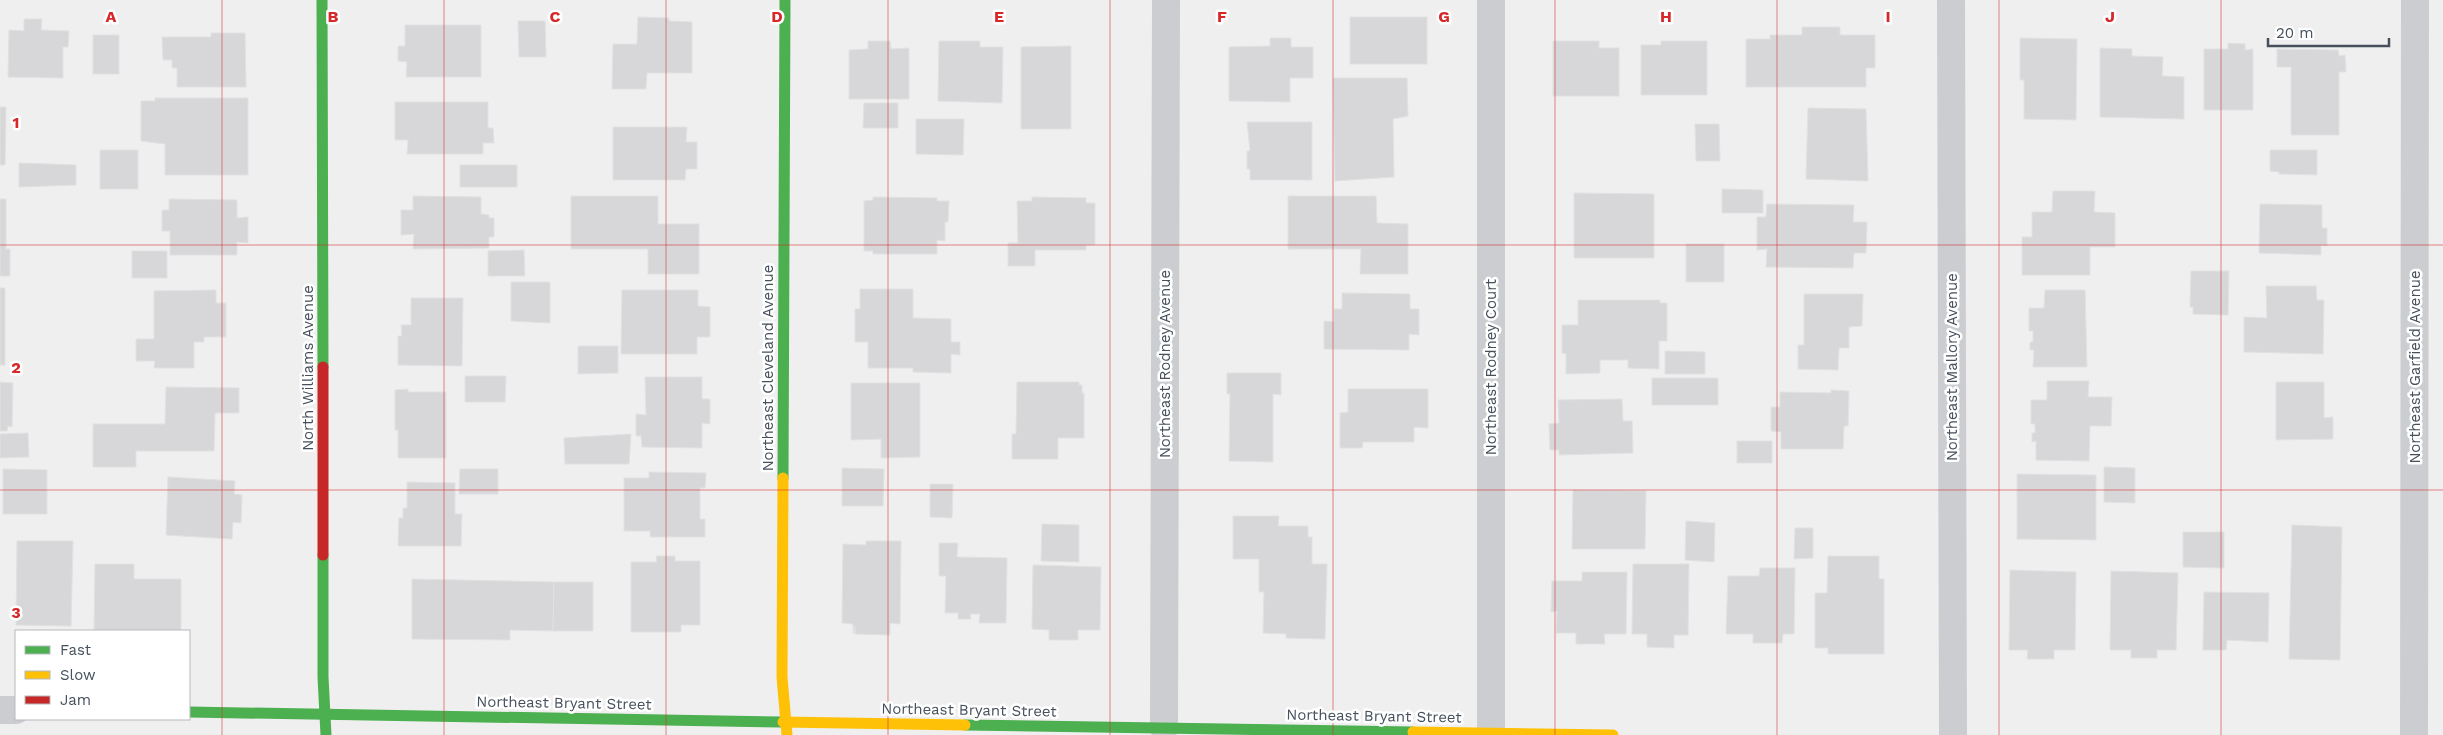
<svg xmlns="http://www.w3.org/2000/svg" width="2443" height="735" viewBox="0 0 2443 735" font-family="'Work Sans',sans-serif">
  <style>
    .building { fill: #d7d7d9; stroke: #e1e1e2 }
    .lines { fill: none; stroke-linecap: round; stroke-linejoin: round }
    .street { stroke: #cbcdd0; stroke-width: 28 }
    .fast { stroke: #4caf50; stroke-width: 11 }
    .slow { stroke: #ffc107; stroke-width: 11 }
    .jam { stroke: #c62828; stroke-width: 11 }
    .grid { fill: none; stroke: #d62828; stroke-width: 1; stroke-opacity: 0.55 }
    .labels { text-anchor: middle; dominant-baseline: central; stroke-width: 5; stroke-linejoin: round; paint-order: stroke }
    .street-label { font-size: 15px; fill: #45505c; stroke: #fff }
    .grid-label { font-size: 16px; text-anchor: middle; font-weight: bold; fill: #d62828; stroke: #fff; stroke-width: 5; stroke-linejoin: round; paint-order: stroke }
  </style>
  <rect width="100%" height="100%" fill="#f0efef"/>
  <g class="building">
    <path d="M638,17L669,18V21L692,22V73H647L646,89H612L613,44H637Z"/>
    <rect x="1350" y="17" width="77" height="47"/>
    <path d="M24,19H42L41,30L69,31L68,47H63V78L8,77L9,30L24,31Z"/>
    <path d="M518,21H545L546,57H519Z"/>
    <path d="M405,25H481V77H406L407,62L398,61V46H405Z"/>
    <path d="M1802,27H1840V35H1875V68H1866V87H1746V39H1770V35H1802Z"/>
    <path d="M211,33H245L246,87H177V68H172V60H163L162,37H211Z"/>
    <rect x="93" y="35" width="26" height="39"/>
    <path d="M1270,38H1291V47H1313V78H1290V102L1229,101V47L1270,46Z"/>
    <path d="M2020,38L2077,39L2076,120L2024,119V80H2020Z"/>
    <path d="M868,41H890L891,49L909,48V99H849V50L868,49Z"/>
    <path d="M939,41H980V47H1003L1002,103L938,101Z"/>
    <path d="M1553,41H1599V48H1619V96H1553Z"/>
    <path d="M1661,41H1707V95H1641V45H1661Z"/>
    <path d="M2228,43L2245,44V50L2253,49V110H2204V49H2228Z"/>
    <path d="M1071,46V129H1021V47Z"/>
    <path d="M2100,48L2132,49V56L2163,57L2162,76L2184,77V119L2100,117Z"/>
    <path d="M2277,49L2338,50L2339,56L2345,55L2346,72H2339V135H2291V67H2277Z"/>
    <path d="M1333,78H1407L1408,116L1393,119L1394,177L1335,181Z"/>
    <path d="M155,98H248V175H165V144L141,141V101H155Z"/>
    <path d="M395,102H488V128H493L494,143H483V154H407L408,140H395Z"/>
    <path d="M864,103H898V128H863Z"/>
    <path d="M0,107H6L5,165H0Z"/>
    <path d="M1808,108L1866,109L1868,181L1806,179Z"/>
    <path d="M916,119H964L963,155L916,154Z"/>
    <path d="M1247,122H1312V180H1250V169H1247V151H1250Z"/>
    <path d="M1695,124H1719L1720,161H1696Z"/>
    <path d="M613,127H687L686,142H697V169H686L685,180H613Z"/>
    <rect x="100" y="150" width="38" height="39"/>
    <path d="M2270,150H2317V175L2279,174V172L2270,171Z"/>
    <path d="M19,163L76,165V185L19,187Z"/>
    <rect x="460" y="165" width="57" height="22"/>
    <path d="M1722,189L1763,190V213H1722Z"/>
    <path d="M2053,191H2095L2094,212L2115,213V247H2090V275H2022V237H2032V212H2052Z"/>
    <path d="M1574,193L1654,194V258H1574Z"/>
    <path d="M413,196L481,197V214L489,215V218H494V237H489V248L413,249L414,234L401,235V210H413Z"/>
    <path d="M571,196H658V224H699V274H648V249H571Z"/>
    <path d="M1288,196H1376L1377,223L1408,224V274H1360L1361,249H1288Z"/>
    <path d="M873,197L937,198V201H949L948,222H945V241L937,240V254H873V251H864V201L873,200Z"/>
    <path d="M1032,197L1086,198V203H1095V245H1086V250H1035V266H1008V243H1018L1017,201H1032Z"/>
    <path d="M0,199H6V249H10V276H0Z"/>
    <path d="M169,199L237,200V218L248,217V243L237,242V255H170V231H162V210H169Z"/>
    <path d="M1767,204L1854,205L1853,222H1867L1866,253H1854L1853,268L1766,267L1767,249L1757,250V217H1766Z"/>
    <path d="M2260,204L2322,205V228H2327V246L2321,245V255L2259,253Z"/>
    <rect x="1686" y="244" width="38" height="38"/>
    <path d="M524,250L525,276H488V251Z"/>
    <rect x="132" y="251" width="35" height="27"/>
    <path d="M2191,271H2229L2228,315L2193,314V307H2190Z"/>
    <path d="M511,282H550V323L511,321Z"/>
    <path d="M2266,286H2316L2317,300H2324L2323,354L2244,352V317L2267,318Z"/>
    <rect x="0" y="288" width="5" height="77"/>
    <path d="M860,289H913V318L951,319V342H960V355L951,354V373L913,372V368H868V342H855V309H860Z"/>
    <path d="M216,290V303H226V337H204V342H194V368H154L155,361H136V339H154V291Z"/>
    <path d="M622,290H698V306L710,307V337H697V354H621Z"/>
    <path d="M2045,290H2085L2087,367H2033L2034,350H2030V342H2033V331H2029V308H2044Z"/>
    <path d="M1342,293L1410,294V309H1419V335L1409,334V350L1324,349V321L1334,322V309H1342Z"/>
    <path d="M1804,294H1863L1862,326L1849,327V348H1839L1838,370L1798,369V345H1804Z"/>
    <path d="M411,298H463L462,366L398,365V336H402L401,325H411Z"/>
    <path d="M1578,300H1660V303H1667V341H1659V369L1628,368V360H1600V373L1566,374V354L1562,353V325H1578Z"/>
    <path d="M578,346H618V373L578,374Z"/>
    <path d="M1665,351L1705,352V374H1665Z"/>
    <path d="M1227,373H1281V395L1273,394V462L1229,461L1230,394H1227Z"/>
    <path d="M465,376H506L505,402H465Z"/>
    <path d="M645,377H702V399H710V424L702,423V448L642,447L641,436H636V414L646,415Z"/>
    <rect x="1652" y="378" width="66" height="27"/>
    <path d="M2047,381H2089L2088,397H2112L2111,426H2090L2089,461L2036,460V441L2032,442V433H2035V424H2031V400H2047Z"/>
    <path d="M0,382L13,383L12,427L8,426L7,431H0Z"/>
    <path d="M1017,382H1079V385H1082V393H1084V438H1058V459H1012V434H1016Z"/>
    <path d="M2276,382H2324V418L2333,417V439L2276,440Z"/>
    <path d="M851,383H920V457L881,458V439L851,440Z"/>
    <path d="M166,387L239,388V413H215L214,451H136V467H93V424H165Z"/>
    <path d="M408,389V392H446V458H398V430H395V390Z"/>
    <path d="M1348,389H1428V428L1414,427V442H1363L1362,448H1340V413L1348,412Z"/>
    <path d="M1831,390L1849,391L1848,426H1844L1843,449H1781V432L1771,431V407H1780V392L1831,393Z"/>
    <path d="M1622,399L1623,421H1632L1633,453L1559,455V450H1550L1549,424L1559,423L1558,400Z"/>
    <path d="M28,433L29,457L0,458V434Z"/>
    <path d="M631,434L629,464H565L564,438Z"/>
    <rect x="1737" y="441" width="35" height="22"/>
    <path d="M2104,467L2135,468V503L2104,502Z"/>
    <path d="M842,468L884,469L883,506H842Z"/>
    <path d="M3,469L47,470V514H3Z"/>
    <path d="M460,469H498V494H459Z"/>
    <path d="M649,472L706,473L705,488H700V519H705V537H650V531H624V478H649Z"/>
    <path d="M2017,474L2096,475V540L2017,539Z"/>
    <path d="M168,477L235,481L234,494L242,495L241,523L233,522L232,539L166,535Z"/>
    <path d="M407,482L455,483V514H462L461,546H398L399,518H403V508H407Z"/>
    <path d="M930,484H953L952,518L930,517Z"/>
    <path d="M1573,490L1646,491L1645,549H1572Z"/>
    <path d="M1233,516H1279L1278,526H1308V537H1312V564H1327L1325,639L1286,638V634L1263,633L1264,592H1259V559H1233Z"/>
    <path d="M1686,521L1715,523L1714,562L1685,560Z"/>
    <path d="M1042,524L1079,525V562L1041,561Z"/>
    <path d="M2292,525L2342,527L2340,660L2289,659Z"/>
    <path d="M1795,528H1813V558L1794,559Z"/>
    <path d="M2183,532H2224V568L2183,567Z"/>
    <path d="M17,541H73L71,626L16,625Z"/>
    <path d="M866,541H901L900,624L890,623V635L855,634V626L853,634V624L842,623L843,544L866,545Z"/>
    <path d="M939,543H958L957,557L1007,558L1006,623H979L980,614H970L971,619H958V613H945L946,576H939Z"/>
    <path d="M656,556H675V561H700V625H681V632H631V562H657Z"/>
    <path d="M1828,556H1879V579H1884V654H1828V648H1815V593H1827Z"/>
    <path d="M95,564H134V579H181V631H94Z"/>
    <path d="M1633,564H1689L1688,635H1674V648L1647,647V634H1632Z"/>
    <path d="M1033,565L1101,567L1100,630H1078V640H1049V630L1032,629Z"/>
    <path d="M1760,568H1795L1794,634H1783L1782,643H1753V634H1726L1728,576H1759Z"/>
    <path d="M2010,570L2076,572L2075,650H2054V659H2027L2028,650H2009Z"/>
    <path d="M2111,571L2178,573L2176,650H2157V658H2131V650H2110Z"/>
    <path d="M1582,572H1627L1626,634H1604L1605,644H1576V633H1556L1557,611L1551,612L1552,581H1582Z"/>
    <path d="M412,579L554,582L553,631L510,630V640L412,639Z"/>
    <path d="M554,582H593V631H553Z"/>
    <path d="M2204,592L2269,593L2268,642L2227,640L2226,650H2203Z"/>
  </g>
  <g class="lines">
    <g class="street">
      <path d="M1491,0V733"/>
      <path d="M1951,0L1953,735"/>
      <path d="M0,710H16"/>
      <path d="M1164,728L1166,0"/>
      <path d="M2414,735L2415,0"/>
    </g>
    <g class="fast">
      <path d="M322,0L323,367"/>
      <path d="M783,478L785,0"/>
      <path d="M323,555V677L326,735"/>
      <path d="M189,712L783,722"/>
      <path d="M965,725L1413,732"/>
    </g>
    <g class="slow">
      <path d="M783,478L782,677L787,735"/>
      <path d="M783,722L965,725"/>
      <path d="M1413,732L1613,735"/>
    </g>
    <path class="jam" d="M323,367V555"/>
  </g>
  <path class="grid" d="M222,0V735M444,0V735M666,0V735M888,0V735M1110,0V735M1333,0V735M1555,0V735M1777,0V735M1999,0V735M2221,0V735M0,245H2443M0,490H2443"/>
  <g class="labels">
    <g class="street-label">
      <text transform="translate(1165 364) rotate(-90)">Northeast Rodney Avenue</text>
      <text transform="translate(1491 367) rotate(-90)">Northeast Rodney Court</text>
      <text transform="translate(1952 367) rotate(-90)">Northeast Mallory Avenue</text>
      <text transform="translate(2415 367) rotate(-90)">Northeast Garfield Avenue</text>
      <text transform="translate(308 368) rotate(-90)">North Williams Avenue</text>
      <text transform="translate(768 368) rotate(-90)">Northeast Cleveland Avenue</text>
      <text transform="translate(564 703) rotate(1)">Northeast Bryant Street</text>
      <text transform="translate(969 710) rotate(1)">Northeast Bryant Street</text>
      <text transform="translate(1374 716) rotate(1)">Northeast Bryant Street</text>
    </g>
  </g>
  <g class="grid-label">
    <text x="111" y="22">A</text>
    <text x="333" y="22">B</text>
    <text x="555" y="22">C</text>
    <text x="777" y="22">D</text>
    <text x="999" y="22">E</text>
    <text x="1222" y="22">F</text>
    <text x="1444" y="22">G</text>
    <text x="1666" y="22">H</text>
    <text x="1888" y="22">I</text>
    <text x="2110" y="22">J</text>
    <text x="16" y="128">1</text>
    <text x="16" y="373">2</text>
    <text x="16" y="618">3</text>
  </g>
  <rect x="15" y="630" width="175" height="90" fill="#ffffff" stroke="#b5b9be"/>
  <rect x="25" y="646" width="25" height="8" fill="#4caf50" stroke="#b5b9be"/>
  <text x="60" y="655" font-size="15" fill="#45505c">Fast</text>
  <rect x="25" y="671" width="25" height="8" fill="#ffc107" stroke="#b5b9be"/>
  <text x="60" y="680" font-size="15" fill="#45505c">Slow</text>
  <rect x="25" y="696" width="25" height="8" fill="#c62828" stroke="#b5b9be"/>
  <text x="60" y="705" font-size="15" fill="#45505c">Jam</text>
  <path d="M2268 38v8h121v-8" fill="none" stroke="#45505c" stroke-width="2.5"/>
  <text x="2276" y="38" font-size="15" fill="#45505c" stroke="#ffffff" stroke-width="4" paint-order="stroke">20 m</text>
</svg>
